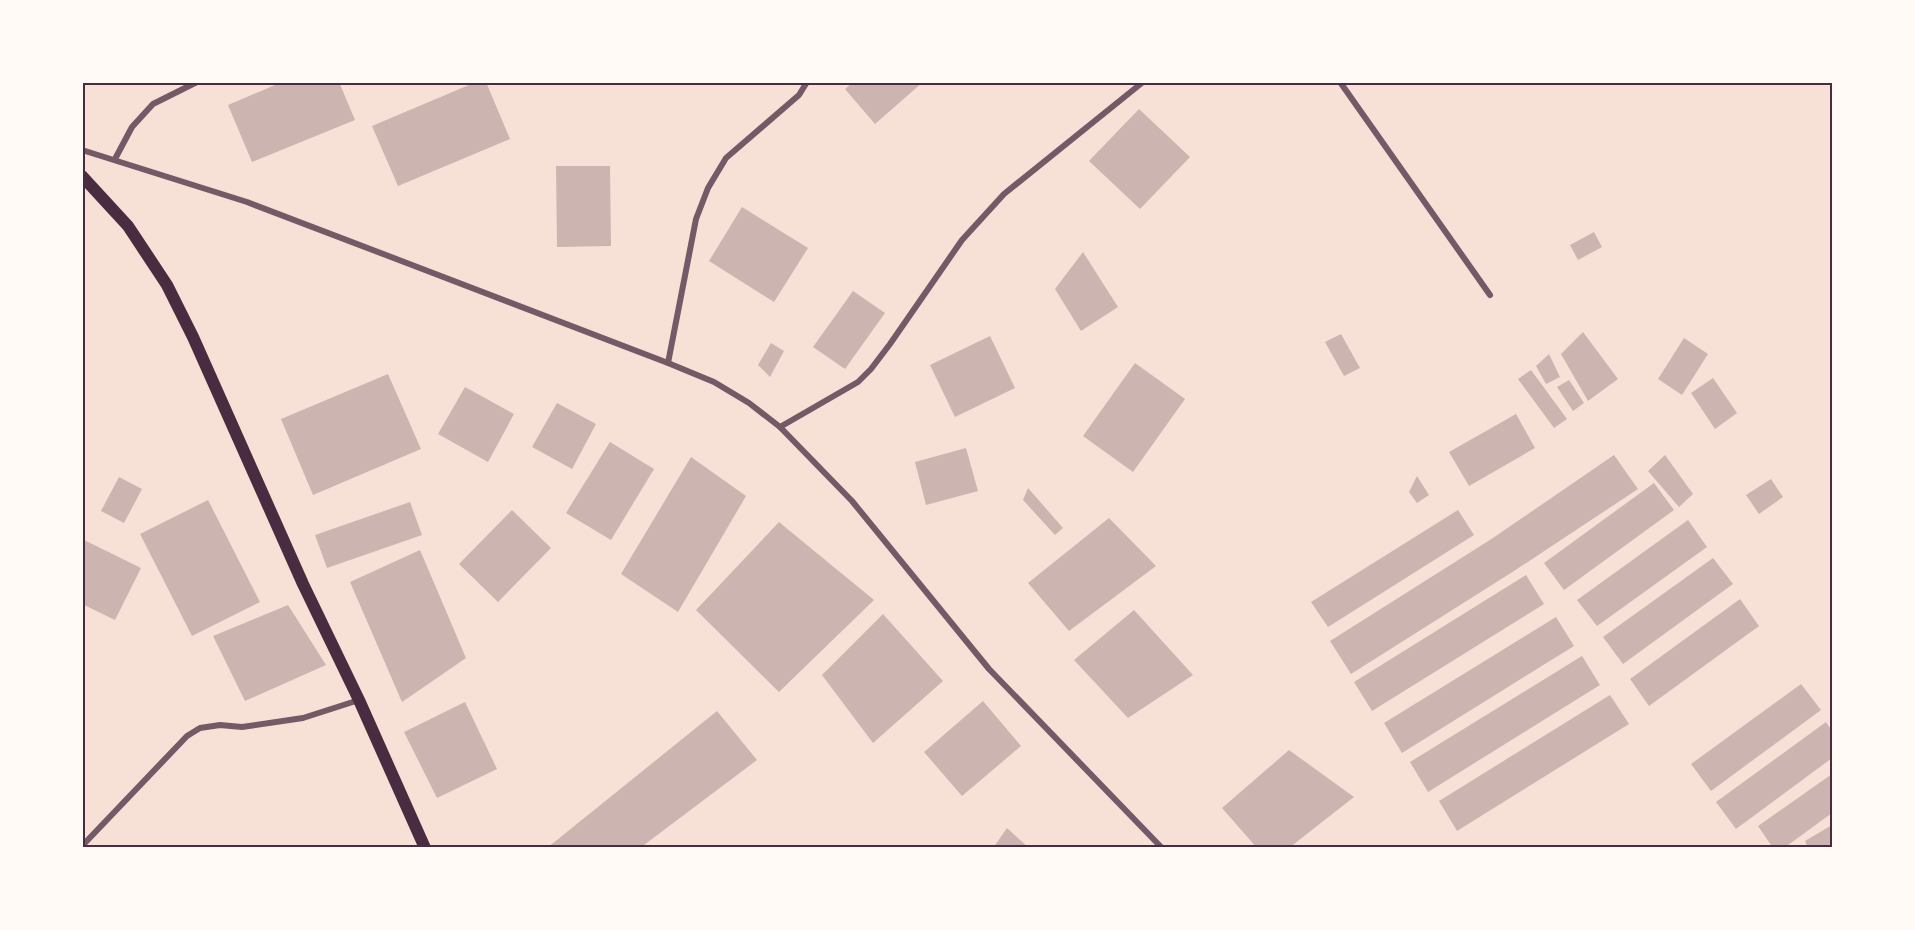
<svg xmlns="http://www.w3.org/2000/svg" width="1915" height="930" viewBox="0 0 1915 930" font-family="'PT Sans Narrow',sans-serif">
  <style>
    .building { fill: #ccb4b1 }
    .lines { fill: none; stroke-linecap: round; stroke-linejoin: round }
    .minor { stroke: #755966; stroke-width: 6 }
    .secondary { stroke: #4a2c40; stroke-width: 12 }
    .neatline { fill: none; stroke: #4a2c40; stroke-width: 2 }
  </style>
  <rect width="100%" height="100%" fill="#f7e1d7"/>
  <g class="building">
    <path d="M282,82H339L355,120L252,162L228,105Z"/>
    <path d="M476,82H486L510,139L398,186L372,126Z"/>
    <path d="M853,82H923L875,124L845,89Z"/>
    <path d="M1139,109L1190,157L1140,209L1089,161Z"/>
    <path d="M556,166H610L611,246L557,247Z"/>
    <path d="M742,207L808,248L774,302L709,261Z"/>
    <path d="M1594,232L1602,247L1578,260L1570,245Z"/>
    <path d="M1083,252L1118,307L1081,331L1055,289Z"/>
    <path d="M853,291L885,313L845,369L813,347Z"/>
    <path d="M1583,332L1618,379L1588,401L1561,354Z"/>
    <path d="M1341,334L1360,368L1344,376L1325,342Z"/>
    <path d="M990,336L1015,388L955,417L930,365Z"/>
    <path d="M1684,338L1708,354L1682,395L1658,379Z"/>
    <path d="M771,343L784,351L770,377L758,365Z"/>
    <path d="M1549,354L1560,377L1546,384L1536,366Z"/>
    <path d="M1135,363L1185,399L1133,472L1083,436Z"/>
    <path d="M1531,370L1567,419L1554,428L1518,379Z"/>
    <path d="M388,374L421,449L313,495L281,419Z"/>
    <path d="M1713,378L1737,413L1715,429L1691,393Z"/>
    <path d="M1569,380L1584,403L1573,411L1557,387Z"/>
    <path d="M465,387L514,414L488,462L438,434Z"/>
    <path d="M557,403L596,424L572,469L532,447Z"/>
    <path d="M1516,414L1535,448L1469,486L1449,452Z"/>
    <path d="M610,442L654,469L611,540L566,513Z"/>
    <path d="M966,448L978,491L926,505L915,462Z"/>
    <path d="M1614,455L1638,489L1514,571L1351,674L1330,641L1493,538Z"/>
    <path d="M1665,455L1693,494L1679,507L1648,471Z"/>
    <path d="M691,457L746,496L678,612L621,574Z"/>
    <path d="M1417,476L1429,495L1417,503L1409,492Z"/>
    <path d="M119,477L142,489L124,523L101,511Z"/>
    <path d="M1771,479L1783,497L1759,514L1746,495Z"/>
    <path d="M1654,483L1674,510L1564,590L1544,563Z"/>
    <path d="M1028,488L1063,528L1055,535L1023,500Z"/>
    <path d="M208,500L260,602L192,636L140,534Z"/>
    <path d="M410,502L422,535L327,568L315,535Z"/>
    <path d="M512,510L551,548L498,602L459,564Z"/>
    <path d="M1458,510L1474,535L1328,627L1311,602Z"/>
    <path d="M1109,518L1156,566L1069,631L1028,583Z"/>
    <path d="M1688,520L1707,547L1597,626L1577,600Z"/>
    <path d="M779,522L874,600L779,692L696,610Z"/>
    <path d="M82,539L141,568L115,620L82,604Z"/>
    <path d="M420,550L466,658L402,702L350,582Z"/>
    <path d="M1713,558L1733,584L1623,664L1603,637Z"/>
    <path d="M1526,575L1544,604L1372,711L1354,682Z"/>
    <path d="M1740,599L1759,626L1649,706L1630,679Z"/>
    <path d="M288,605L326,665L245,701L213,636Z"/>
    <path d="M1134,610L1193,675L1128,718L1074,660Z"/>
    <path d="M883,614L943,681L873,743L822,675Z"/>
    <path d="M1556,617L1574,646L1402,753L1384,723Z"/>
    <path d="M1582,656L1600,685L1428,792L1410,762Z"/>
    <path d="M1801,684L1821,710L1711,791L1691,764Z"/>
    <path d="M1610,695L1629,724L1457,831L1439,801Z"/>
    <path d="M983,701L1021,746L962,796L924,752Z"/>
    <path d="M465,702L497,769L437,798L404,732Z"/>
    <path d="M717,711L757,760L640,848H547Z"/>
    <path d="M1826,722L1832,731V758L1736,829L1716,802Z"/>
    <path d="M1289,750L1354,797L1289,848H1257L1222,808Z"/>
    <path d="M1832,774V813L1784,848H1773L1758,826Z"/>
    <path d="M1832,825V848H1808L1805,841Z"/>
    <path d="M1007,828L1029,848H993Z"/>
  </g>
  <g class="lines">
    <g class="minor">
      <path d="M1340,82L1490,295"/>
      <path d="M82,150L247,202L412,265L668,363L714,382L749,403L780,427L852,501L989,669L1162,848"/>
      <path d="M115,159L132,127L153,104L197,82"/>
      <path d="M668,363L696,219L708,188L726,158L799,95L807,82"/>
      <path d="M780,427L858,382L871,369L890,344L962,240L1004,194L1143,82"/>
      <path d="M82,846L187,736L200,728L220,725L242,727L303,718L359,700"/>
    </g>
    <path class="secondary" d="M82,176L128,226L167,285L193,337L303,584L359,700L425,848"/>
  </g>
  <rect width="1915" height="930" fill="none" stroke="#fffaf5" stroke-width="168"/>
  <rect x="84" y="84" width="1747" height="762" class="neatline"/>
</svg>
